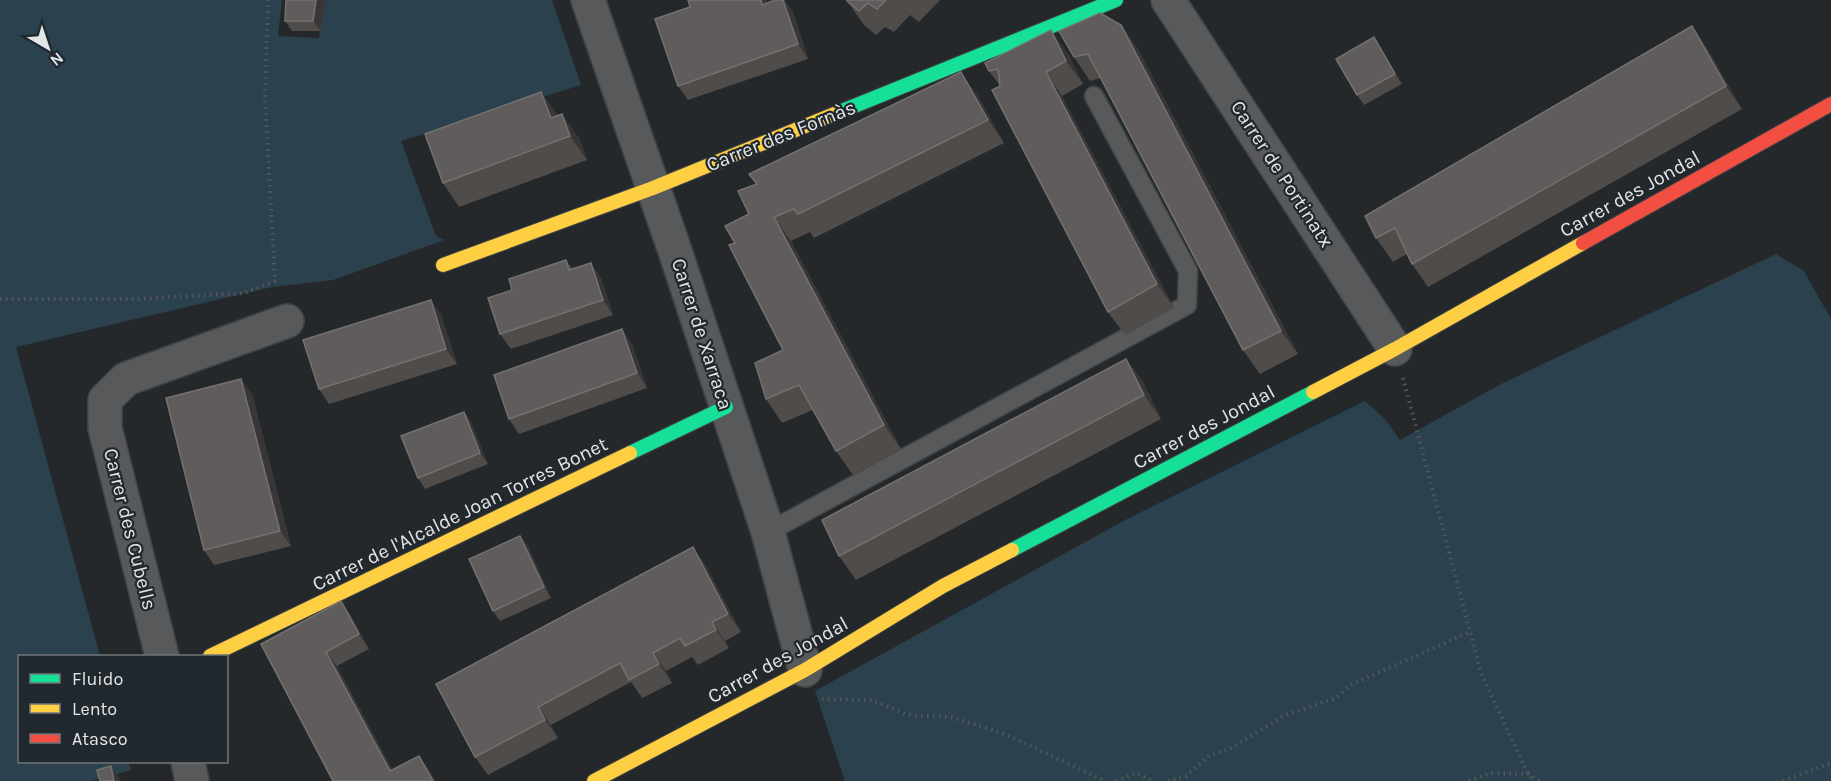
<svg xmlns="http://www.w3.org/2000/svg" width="1831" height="781" viewBox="0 0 1831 781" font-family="Karla,sans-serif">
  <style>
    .green { fill: #2c414e }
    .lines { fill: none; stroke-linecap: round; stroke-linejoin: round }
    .lane-casing { stroke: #404345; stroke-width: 21 }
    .street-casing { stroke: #404345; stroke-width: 36 }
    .fast-casing { stroke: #404345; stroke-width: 16 }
    .slow-casing { stroke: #404345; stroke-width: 16 }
    .jam-casing { stroke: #404345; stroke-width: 16 }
    .path { stroke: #555758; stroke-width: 4; stroke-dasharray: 1.5 4.5; stroke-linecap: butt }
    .lane { stroke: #57595a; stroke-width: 18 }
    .street { stroke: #57595a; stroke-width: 33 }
    .fast { stroke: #16e098; stroke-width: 14 }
    .slow { stroke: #ffcf43; stroke-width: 14 }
    .jam { stroke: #f24e42; stroke-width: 14 }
    .wall { fill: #4f4c4a }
    .shaded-wall { fill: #383636 }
    .building { fill: #5f5c5b; stroke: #737271; stroke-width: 1.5 }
    .labels { text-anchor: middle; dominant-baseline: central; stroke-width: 4.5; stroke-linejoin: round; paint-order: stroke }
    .street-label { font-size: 20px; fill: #e2e6e9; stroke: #22292e }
  </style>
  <rect width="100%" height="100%" fill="#25282b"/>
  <g class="green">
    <path d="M0,0H282L278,36L319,38L325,0H552L581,85L401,141L436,236L444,240L333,280L272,287L16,347L100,656H20V762H128L131,770L91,781H0Z"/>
    <path d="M1776,254L1804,271L1831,319V781H845L815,691L1129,518L1365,401L1385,419L1400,440L1503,383Z"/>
  </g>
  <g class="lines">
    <defs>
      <path id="lane" d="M768,532L1187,305L1188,271L1094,96"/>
      <g id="street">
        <path d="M588,0L673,245L768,532L805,670"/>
        <path d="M1168,0L1395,349"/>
        <path d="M162,656L105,428V400L126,379L287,321"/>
        <path d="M188,762L192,781"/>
      </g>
      <g id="fast">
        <path d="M837,113L1116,0"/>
        <path d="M630,453L726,407"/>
        <path d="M1012,550L1313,392"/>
      </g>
      <g id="slow">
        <path d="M443,265L653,188L837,113"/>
        <path d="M1313,392L1395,349L1583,243"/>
        <path d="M210,656L630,453"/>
        <path d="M594,781L805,670L943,586L1012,550"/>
      </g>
      <path id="jam" d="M1583,243L1831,104"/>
    </defs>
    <use href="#lane" class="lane-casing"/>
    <use href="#street" class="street-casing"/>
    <use href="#fast" class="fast-casing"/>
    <use href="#slow" class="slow-casing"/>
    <use href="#jam" class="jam-casing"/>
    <g class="path">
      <path d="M0,299H136L244,293L275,281L265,97L268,0"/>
      <path d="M1403,378L1481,673L1528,774L1533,781"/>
      <path d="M822,699L871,700L908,715L951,717L1005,734L1105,781"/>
      <path d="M1116,781L1136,773L1153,781"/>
      <path d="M1168,781L1186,776L1211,754L1228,750L1285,715L1336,698L1350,685L1470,632"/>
      <path d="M1469,781L1490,773L1528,774L1539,781"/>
      <path d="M1783,781L1831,763"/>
    </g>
    <use href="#lane" class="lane"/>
    <use href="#street" class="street"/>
    <use href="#fast" class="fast"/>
    <use href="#slow" class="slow"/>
    <use href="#jam" class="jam"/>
  </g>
  <g class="wall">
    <path d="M325,0L321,31H292L285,21Z"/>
    <path d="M688,0H766L767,3L775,0H784L793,12L808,59L688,100L678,86L690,7Z"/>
    <path d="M848,0H940L919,22L910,15L894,32L885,27L876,35L864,25L847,1Z"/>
    <path d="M1121,25L1138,49L1298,354L1260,374L1243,350L1101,78L1090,81L1074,57Z"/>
    <path d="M1692,26L1708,50L1742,109L1428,287L1412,264L1407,254L1393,262L1376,238Z"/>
    <path d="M1381,48L1402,84L1364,105L1357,95Z"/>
    <path d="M1068,54L1083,84L1062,96L1174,308L1125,335L1108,312L1000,86L989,71Z"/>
    <path d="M978,96L1004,143L814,238L810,232L791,241L901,449L853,475L836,451L813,410L782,423L766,399L783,350L735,243L749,214L756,184L749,174Z"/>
    <path d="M558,116L579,138L587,160L459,207L443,183Z"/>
    <path d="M566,260L572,269L601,278L613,315L511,349L500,334L512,290Z"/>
    <path d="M431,300L441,315L457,364L329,404L319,389Z"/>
    <path d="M632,344L647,388L519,434L509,419Z"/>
    <path d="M1126,359L1143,382L1161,419L856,580L839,556Z"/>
    <path d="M241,379L252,394L291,546L214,565L204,550Z"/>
    <path d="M464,412L471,422L488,464L425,489L418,478Z"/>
    <path d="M528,546L551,598L500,621L493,611Z"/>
    <path d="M693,547L706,566L741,632L725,641L729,648L698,665L692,657L666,671L672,683L642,698L631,682L551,725L558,738L488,775L475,757Z"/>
    <path d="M341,601L351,616L369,649L337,666L392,770L430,771L435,781H333L261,644Z"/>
  </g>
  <g class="shaded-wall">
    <path d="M316,0H325L321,31L313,21Z"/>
    <path d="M761,0H766L773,20L762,5Z"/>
    <path d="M783,0L793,12L808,59L798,44Z"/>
    <path d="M1121,25L1138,49L1298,354L1281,331Z"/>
    <path d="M1692,26L1708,50L1742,109L1726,86Z"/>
    <path d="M1051,30L1068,54L1083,84L1066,61Z"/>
    <path d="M1374,37L1381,48L1402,84L1395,74Z"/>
    <path d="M961,72L978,96L1004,143L988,120Z"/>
    <path d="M1046,72L1062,96L1174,308L1157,284Z"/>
    <path d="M541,92L558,115L551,118Z"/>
    <path d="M562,114L579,138L587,160L570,136Z"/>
    <path d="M774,217L791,241L901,449L884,425Z"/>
    <path d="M591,263L601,278L613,315L603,300Z"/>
    <path d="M431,300L441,315L457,364L446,349Z"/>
    <path d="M622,329L632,344L647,388L637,373Z"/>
    <path d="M1126,359L1143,382L1161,419L1144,395Z"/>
    <path d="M241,379L252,394L291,546L280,531Z"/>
    <path d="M464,412L471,422L488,464L480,453Z"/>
    <path d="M520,536L528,546L551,598L544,587Z"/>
    <path d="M693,547L706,566L741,632L728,614Z"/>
    <path d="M341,601L351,616L369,649L359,634Z"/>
    <path d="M712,622L725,641L729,648L716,630Z"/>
    <path d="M326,652L337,666L397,781L390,771Z"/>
    <path d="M653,653L666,671L672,683L659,664Z"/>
    <path d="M538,707L551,725L558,738L545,720Z"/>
    <path d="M419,756L430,771L435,781H433Z"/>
    <path d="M111,766L121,781H114Z"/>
  </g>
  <g class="building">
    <path d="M286,0H316L313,21H285Z"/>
    <path d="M688,0H761L762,5L775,0H783L798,44L678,86L655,19L690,7Z"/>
    <path d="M848,0H886L877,9L868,3L859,11L847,1Z"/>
    <path d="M1100,13L1121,25L1281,331L1243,350L1088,54L1074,57L1059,31Z"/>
    <path d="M1692,26L1726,86L1412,264L1395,228L1376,238L1365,216Z"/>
    <path d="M1051,30L1066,61L1046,72L1157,284L1108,312L992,90L1000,86L998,69L989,71L985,63Z"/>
    <path d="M1374,37L1395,74L1357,95L1336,59Z"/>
    <path d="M961,72L988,120L798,214L794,209L774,217L884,425L836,451L799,385L766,399L755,363L783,350L729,245L735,243L725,226L749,214L738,191L757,184L749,174Z"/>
    <path d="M541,92L551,118L562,114L570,136L443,183L425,134Z"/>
    <path d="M566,260L569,270L591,263L603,300L500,334L488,298L512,290L509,279Z"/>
    <path d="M431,300L446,349L319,389L303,340Z"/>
    <path d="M622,329L637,373L509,419L494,375Z"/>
    <path d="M1126,359L1144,395L839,556L822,520Z"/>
    <path d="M241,379L280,531L204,550L166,398Z"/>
    <path d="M464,412L480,453L418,478L401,436Z"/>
    <path d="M520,536L544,587L493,611L469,559Z"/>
    <path d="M693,547L728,614L712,622L716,630L685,646L680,638L653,653L659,664L629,680L620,663L538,707L545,720L475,757L436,684Z"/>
    <path d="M341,601L359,634L326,652L390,771L419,756L433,781H333L261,644Z"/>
    <path d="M111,766L114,781H100L97,770Z"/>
  </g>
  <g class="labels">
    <g class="street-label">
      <text transform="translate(781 136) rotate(-22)">Carrer des Fornàs</text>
      <text transform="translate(1282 174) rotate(57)">Carrer de Portinatx</text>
      <text transform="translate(1630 194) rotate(-29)">Carrer des Jondal</text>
      <text transform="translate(702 334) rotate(72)">Carrer de Xarraca</text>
      <text transform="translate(1204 427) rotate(-28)">Carrer des Jondal</text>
      <text transform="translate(460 514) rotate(-26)">Carrer de l'Alcalde Joan Torres Bonet</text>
      <text transform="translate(130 529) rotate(76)">Carrer des Cubells</text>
      <text transform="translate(778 660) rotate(-29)">Carrer des Jondal</text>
    </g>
  </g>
  <rect x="18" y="655" width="210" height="108" fill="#22292e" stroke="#6f7579" stroke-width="1.5"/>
  <rect x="30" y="674" width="30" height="9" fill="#16e098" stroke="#6f7579" stroke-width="1.5"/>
  <text x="72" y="685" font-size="18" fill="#e2e6e9">Fluido</text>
  <rect x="30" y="704" width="30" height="9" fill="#ffcf43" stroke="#6f7579" stroke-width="1.5"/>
  <text x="72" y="715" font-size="18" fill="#e2e6e9">Lento</text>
  <rect x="30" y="734" width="30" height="9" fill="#f24e42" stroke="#6f7579" stroke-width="1.5"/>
  <text x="72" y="745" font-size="18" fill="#e2e6e9">Atasco</text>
  <g transform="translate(48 48) rotate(141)" stroke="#22292e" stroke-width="4.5" paint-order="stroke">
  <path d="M0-4.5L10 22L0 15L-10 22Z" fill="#e2e6e9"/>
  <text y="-9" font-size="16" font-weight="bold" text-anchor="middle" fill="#e2e6e9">N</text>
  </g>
</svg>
